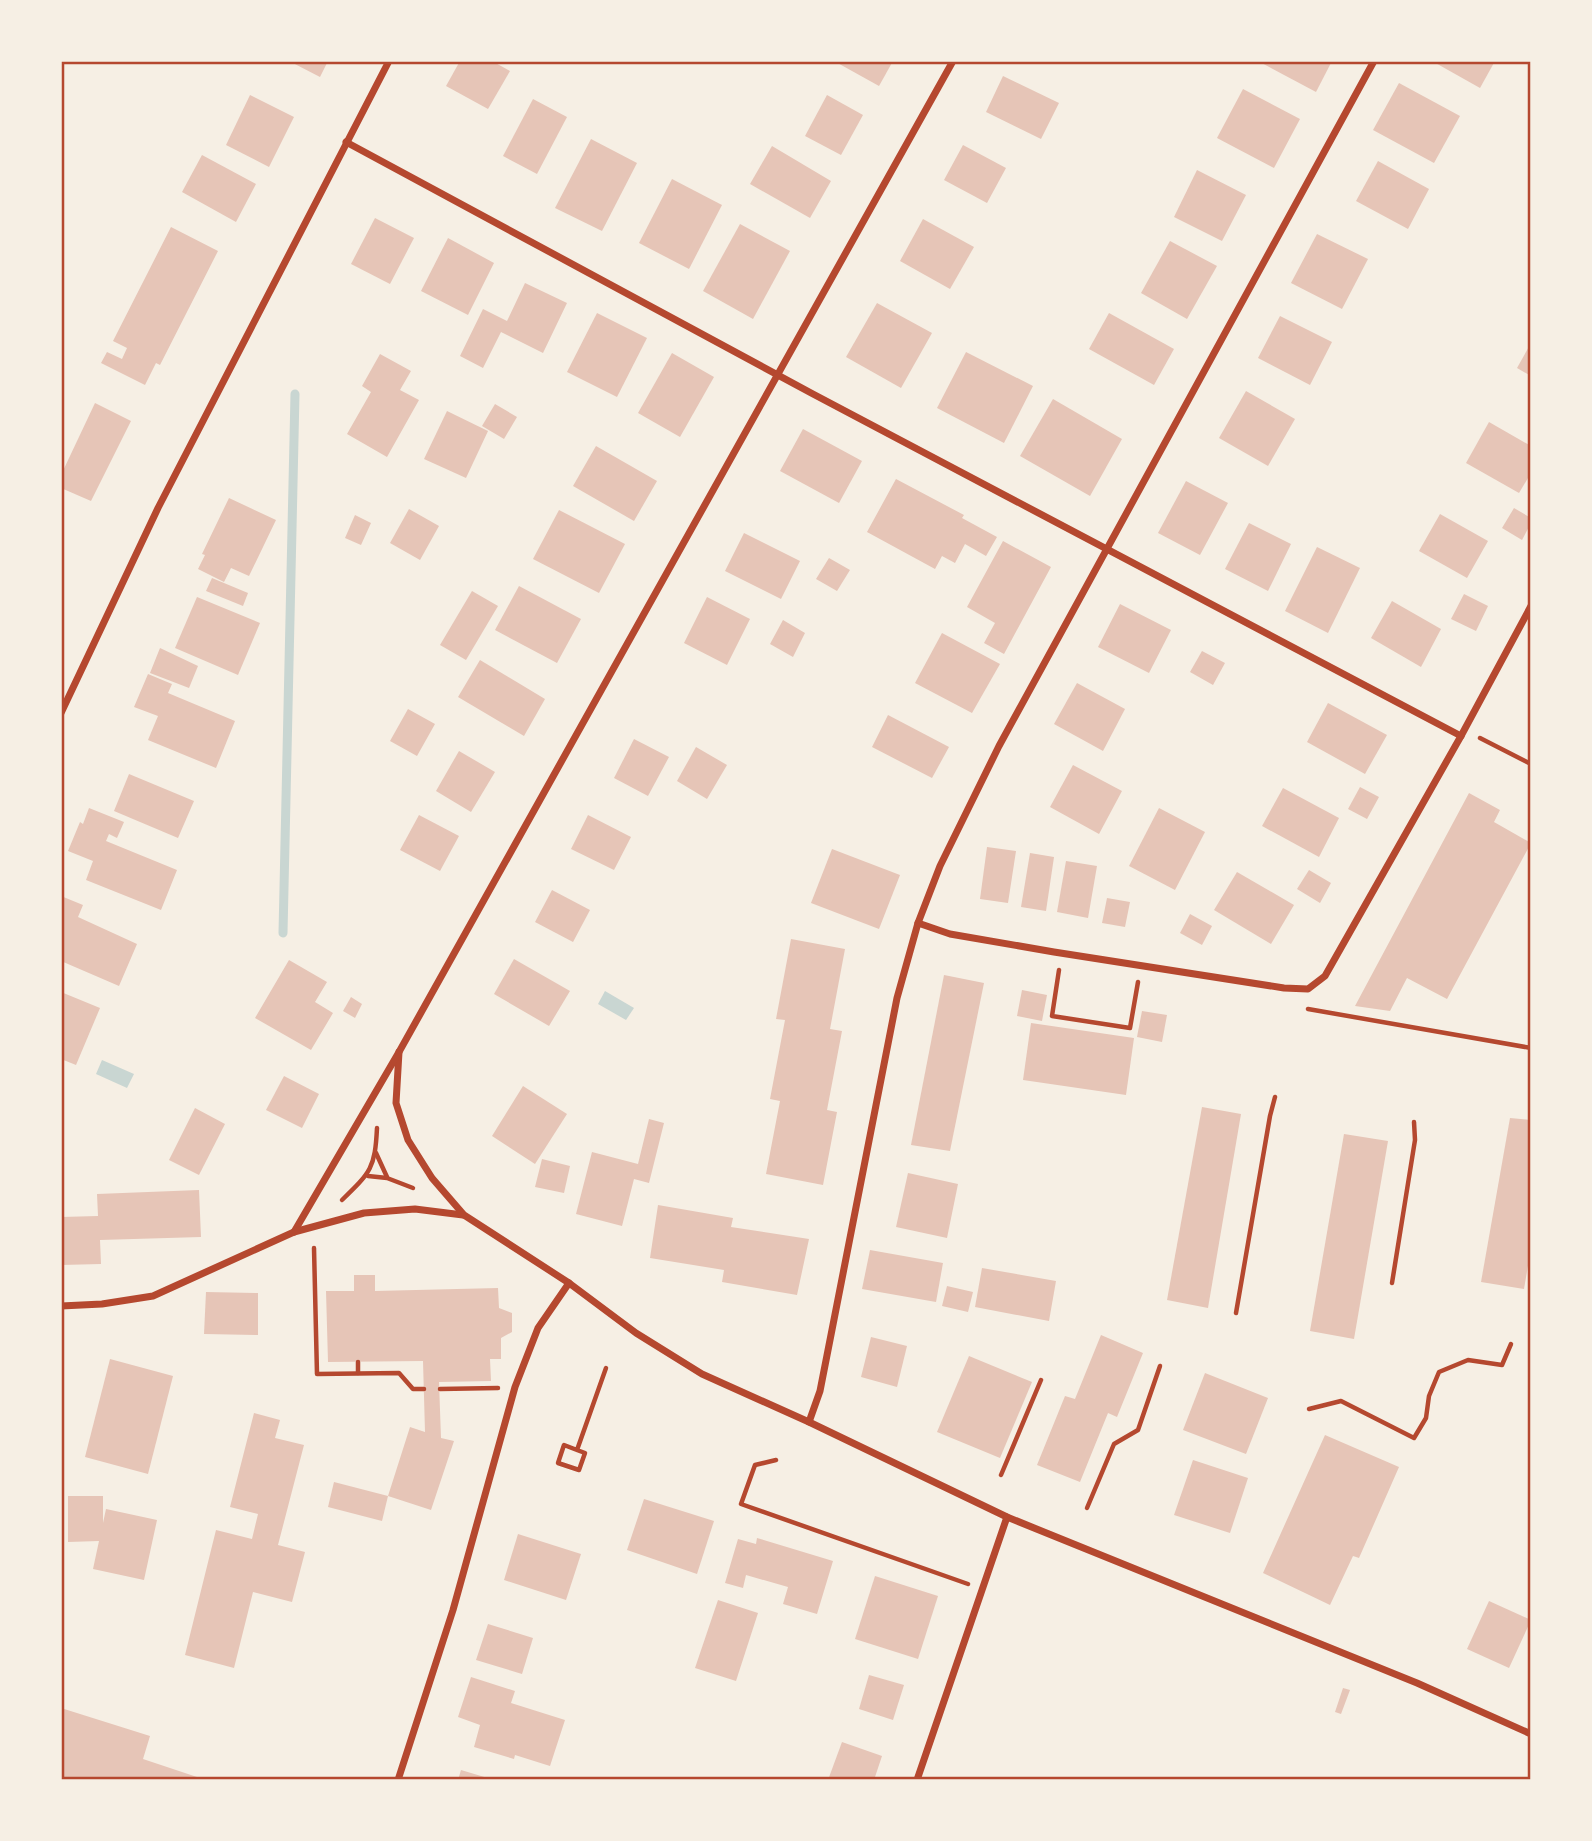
<svg xmlns="http://www.w3.org/2000/svg" width="1592" height="1841" viewBox="0 0 1592 1841" font-family="Inter,sans-serif">
  <style>
    .water { fill: #c9d6d2 }
    .lines { fill: none; stroke-linecap: round; stroke-linejoin: round }
    .stream { stroke: #c9d6d2; stroke-width: 9 }
    .building { fill: #e6c5b7 }
    .path { stroke: #b5482f; stroke-width: 4.5 }
    .minor { stroke: #b5482f; stroke-width: 7 }
    .neatline { fill: none; stroke: #b5482f; stroke-width: 2.5 }
  </style>
  <rect width="100%" height="100%" fill="#f6efe4"/>
  <g class="water">
    <path d="M605,991L634,1008L626,1020L598,1004Z"/>
    <path d="M102,1060L134,1074L127,1088L96,1074Z"/>
  </g>
  <g class="lines">
    <path class="stream" d="M283,933L295,394"/>
  </g>
  <g class="building">
    <path d="M289,61H328L320,77Z"/>
    <path d="M460,61H492L510,71L488,109L446,86Z"/>
    <path d="M834,61H893L879,86Z"/>
    <path d="M1258,61H1332L1316,92Z"/>
    <path d="M1432,61H1495L1480,88Z"/>
    <path d="M1003,76L1059,103L1041,139L986,112Z"/>
    <path d="M1399,83L1460,116L1434,163L1373,130Z"/>
    <path d="M1243,89L1300,119L1274,168L1217,138Z"/>
    <path d="M250,95L294,117L269,167L226,145Z"/>
    <path d="M827,95L863,115L841,155L805,136Z"/>
    <path d="M533,99L567,117L537,174L503,156Z"/>
    <path d="M591,139L637,163L602,231L555,208Z"/>
    <path d="M963,145L1006,168L987,203L944,180Z"/>
    <path d="M772,146L831,181L810,218L750,184Z"/>
    <path d="M202,155L256,184L236,222L182,192Z"/>
    <path d="M1378,161L1429,189L1408,229L1356,201Z"/>
    <path d="M1197,170L1246,195L1222,241L1174,217Z"/>
    <path d="M672,179L722,205L689,269L639,243Z"/>
    <path d="M375,218L414,238L390,284L351,264Z"/>
    <path d="M923,219L974,247L950,289L900,261Z"/>
    <path d="M740,224L790,251L753,319L703,291Z"/>
    <path d="M171,227L218,251L160,365L156,363L145,385L101,363L107,352L122,359L127,348L113,341Z"/>
    <path d="M1317,234L1368,259L1342,309L1291,283Z"/>
    <path d="M448,238L494,263L468,315L421,291Z"/>
    <path d="M1170,241L1217,266L1187,319L1141,293Z"/>
    <path d="M525,283L567,303L543,353L501,332L483,368L460,356L483,309L507,321Z"/>
    <path d="M877,303L932,333L901,388L846,357Z"/>
    <path d="M597,313L647,338L617,397L567,372Z"/>
    <path d="M1109,313L1174,349L1154,385L1089,349Z"/>
    <path d="M1280,316L1332,342L1310,385L1258,358Z"/>
    <path d="M1531,343V376L1517,368Z"/>
    <path d="M966,352L1033,386L1004,443L937,408Z"/>
    <path d="M672,353L714,377L680,437L638,413Z"/>
    <path d="M380,354L411,371L400,390L419,400L387,457L347,434L371,392L362,386Z"/>
    <path d="M1246,391L1295,419L1268,466L1219,438Z"/>
    <path d="M1053,399L1122,439L1090,496L1020,456Z"/>
    <path d="M95,403L131,421L91,501L61,488V475Z"/>
    <path d="M495,404L517,417L504,439L482,426Z"/>
    <path d="M447,411L488,431L466,478L424,459Z"/>
    <path d="M1489,422L1531,446V473L1519,493L1466,463Z"/>
    <path d="M803,429L862,461L839,503L780,471Z"/>
    <path d="M596,446L657,481L634,521L573,486Z"/>
    <path d="M896,479L964,515L962,518L997,537L986,556L965,544L955,563L942,556L935,569L867,532Z"/>
    <path d="M1186,481L1228,503L1200,555L1158,533Z"/>
    <path d="M229,498L276,520L249,576L231,568L224,582L198,569L205,555L202,554Z"/>
    <path d="M1514,508L1531,518V523L1522,540L1502,528Z"/>
    <path d="M409,509L439,526L420,560L390,543Z"/>
    <path d="M559,510L625,544L599,593L533,559Z"/>
    <path d="M1440,514L1488,541L1467,578L1419,551Z"/>
    <path d="M355,515L371,523L361,545L345,538Z"/>
    <path d="M1249,523L1291,544L1268,591L1225,569Z"/>
    <path d="M744,533L800,561L781,599L725,571Z"/>
    <path d="M1003,541L1051,567L1004,654L984,643L995,623L967,607Z"/>
    <path d="M1317,547L1360,568L1328,633L1285,611Z"/>
    <path d="M829,558L850,570L837,591L816,579Z"/>
    <path d="M212,578L248,593L243,606L206,591Z"/>
    <path d="M519,586L581,619L557,663L495,630Z"/>
    <path d="M472,591L498,606L466,660L440,645Z"/>
    <path d="M1464,594L1488,606L1476,631L1451,619Z"/>
    <path d="M197,597L260,623L238,675L175,648Z"/>
    <path d="M707,597L750,619L727,665L684,643Z"/>
    <path d="M1392,601L1441,629L1421,667L1371,638Z"/>
    <path d="M1120,604L1171,630L1149,673L1098,647Z"/>
    <path d="M783,620L805,633L793,657L770,644Z"/>
    <path d="M942,633L1000,664L972,713L915,683Z"/>
    <path d="M160,648L198,666L189,688L150,673Z"/>
    <path d="M1202,651L1225,663L1213,685L1190,672Z"/>
    <path d="M480,660L545,699L524,736L458,697Z"/>
    <path d="M148,674L172,684L168,693L235,721L216,768L148,740L158,716L134,707Z"/>
    <path d="M1077,683L1125,709L1103,751L1054,724Z"/>
    <path d="M1328,703L1387,735L1365,774L1307,742Z"/>
    <path d="M408,709L435,724L417,756L390,741Z"/>
    <path d="M888,715L949,747L932,778L872,747Z"/>
    <path d="M634,739L669,757L648,796L614,778Z"/>
    <path d="M696,747L727,765L707,799L677,781Z"/>
    <path d="M459,751L495,772L471,812L436,791Z"/>
    <path d="M1073,765L1122,791L1099,834L1050,807Z"/>
    <path d="M129,774L194,801L178,838L114,811Z"/>
    <path d="M1360,787L1379,797L1367,819L1348,809Z"/>
    <path d="M1283,788L1339,818L1319,857L1262,826Z"/>
    <path d="M1469,793L1500,810L1494,822L1531,843L1447,999L1407,978L1390,1011L1355,1006Z"/>
    <path d="M89,808L124,822L117,838L109,834L106,841L177,870L161,910L86,880L93,861L68,851L80,822L83,824Z"/>
    <path d="M1159,808L1205,832L1175,890L1129,866Z"/>
    <path d="M419,815L459,836L440,871L400,850Z"/>
    <path d="M588,815L631,837L614,870L571,849Z"/>
    <path d="M987,847L1016,851L1008,903L980,899Z"/>
    <path d="M832,849L900,875L879,929L811,903Z"/>
    <path d="M1030,853L1054,857L1046,911L1021,907Z"/>
    <path d="M1066,861L1097,866L1088,918L1057,912Z"/>
    <path d="M1309,870L1331,883L1320,903L1297,889Z"/>
    <path d="M1237,872L1294,905L1271,944L1214,910Z"/>
    <path d="M552,890L590,910L573,942L535,922Z"/>
    <path d="M61,896L83,905L78,917L137,944L119,986L61,961Z"/>
    <path d="M1107,898L1130,902L1125,927L1102,923Z"/>
    <path d="M1190,914L1212,926L1202,945L1180,933Z"/>
    <path d="M791,939L845,949L830,1029L842,1031L827,1110L837,1112L823,1185L766,1174L780,1101L770,1099L785,1020L776,1019Z"/>
    <path d="M514,959L570,991L549,1026L494,994Z"/>
    <path d="M289,960L327,982L315,1002L333,1013L311,1050L255,1018Z"/>
    <path d="M944,975L984,983L950,1151L911,1145Z"/>
    <path d="M1022,990L1047,995L1042,1021L1017,1016Z"/>
    <path d="M61,992L100,1008L76,1065L61,1059Z"/>
    <path d="M351,997L362,1004L355,1018L343,1011Z"/>
    <path d="M1142,1011L1167,1015L1162,1042L1137,1037Z"/>
    <path d="M1031,1023L1134,1038L1126,1095L1023,1080Z"/>
    <path d="M284,1076L319,1094L302,1128L266,1110Z"/>
    <path d="M523,1086L567,1114L535,1164L492,1136Z"/>
    <path d="M1202,1107L1241,1114L1208,1308L1167,1300Z"/>
    <path d="M195,1108L225,1124L199,1175L169,1160Z"/>
    <path d="M1510,1118L1531,1120V1248L1524,1289L1481,1282Z"/>
    <path d="M649,1119L664,1123L649,1183L634,1179L622,1226L576,1214L592,1152L638,1164Z"/>
    <path d="M1344,1134L1388,1141L1354,1339L1310,1331Z"/>
    <path d="M542,1159L570,1166L564,1193L535,1187Z"/>
    <path d="M908,1173L958,1184L947,1238L896,1227Z"/>
    <path d="M199,1190L201,1237L100,1240L101,1264L61,1265V1217L98,1216L97,1194Z"/>
    <path d="M658,1205L733,1218L731,1227L809,1239L797,1295L722,1282L724,1270L650,1258Z"/>
    <path d="M870,1250L943,1263L936,1302L862,1289Z"/>
    <path d="M982,1268L1056,1281L1049,1321L975,1307Z"/>
    <path d="M354,1275H375V1291L498,1288L499,1308L512,1313V1332L501,1338V1359H490L491,1381L439,1382L441,1438L454,1441L431,1510L388,1496L410,1427L425,1432L423,1361L328,1362L326,1291H354Z"/>
    <path d="M947,1286L973,1292L968,1312L942,1306Z"/>
    <path d="M206,1292L258,1293V1335L204,1334Z"/>
    <path d="M1101,1335L1143,1353L1117,1417L1108,1413L1080,1482L1037,1465L1065,1396L1075,1399Z"/>
    <path d="M871,1337L907,1346L897,1387L861,1377Z"/>
    <path d="M969,1356L1032,1382L1000,1458L937,1432Z"/>
    <path d="M110,1359L173,1376L148,1474L85,1457Z"/>
    <path d="M1205,1373L1268,1398L1246,1454L1183,1430Z"/>
    <path d="M254,1413L280,1420L275,1438L304,1445L278,1545L305,1552L292,1602L253,1592L234,1668L185,1655L216,1530L252,1539L258,1514L230,1507Z"/>
    <path d="M1325,1435L1399,1467L1359,1558L1353,1556L1330,1605L1263,1573Z"/>
    <path d="M1193,1460L1248,1478L1230,1533L1174,1515Z"/>
    <path d="M334,1482L388,1496L382,1521L328,1507Z"/>
    <path d="M68,1496H103V1523L106,1509L157,1520L144,1580L93,1569L99,1541L68,1542Z"/>
    <path d="M644,1499L714,1521L697,1574L627,1550Z"/>
    <path d="M518,1534L581,1554L566,1600L504,1580Z"/>
    <path d="M757,1538L833,1561L817,1614L783,1604L788,1587L746,1575L743,1588L725,1583L738,1539L756,1544Z"/>
    <path d="M875,1576L938,1596L918,1659L855,1639Z"/>
    <path d="M718,1600L758,1613L736,1681L695,1668Z"/>
    <path d="M1489,1601L1531,1620L1509,1668L1467,1649Z"/>
    <path d="M488,1624L533,1638L522,1674L476,1660Z"/>
    <path d="M869,1675L904,1685L893,1720L859,1709Z"/>
    <path d="M471,1677L515,1691L511,1703L565,1720L550,1766L515,1755L514,1759L474,1747L480,1725L458,1717Z"/>
    <path d="M1343,1688L1350,1690L1341,1714L1335,1712Z"/>
    <path d="M61,1708L150,1736L143,1759L206,1780H61Z"/>
    <path d="M842,1742L882,1756L874,1780H828Z"/>
    <path d="M461,1770L491,1779V1780H458Z"/>
  </g>
  <g class="lines">
    <g class="path">
      <path d="M1480,738L1531,764"/>
      <path d="M1059,970L1052,1016L1130,1028L1138,982"/>
      <path d="M1308,1009L1531,1048"/>
      <path d="M376,1153L387,1177"/>
      <path d="M368,1176L387,1178L413,1188"/>
      <path d="M342,1200C371,1172 375,1168 377,1128"/>
      <path d="M314,1248L317,1374L399,1373L413,1389H424"/>
      <path d="M1392,1283L1415,1140L1414,1122"/>
      <path d="M1236,1313L1270,1116L1275,1097"/>
      <path d="M358,1362V1373"/>
      <path d="M440,1389L498,1388"/>
      <path d="M1309,1409L1341,1401L1414,1438L1426,1418L1429,1396L1439,1372L1468,1360L1502,1365L1511,1344"/>
      <path d="M577,1450L564,1445L558,1463L579,1470L585,1453L577,1450L606,1368"/>
      <path d="M776,1460L755,1465L741,1504L968,1584"/>
      <path d="M1001,1475L1041,1380"/>
      <path d="M1087,1508L1114,1444L1138,1430L1160,1366"/>
    </g>
    <g class="minor">
      <path d="M346,142L813,394L1461,736"/>
      <path d="M61,713L158,508L389,61"/>
      <path d="M918,923L950,934L1054,952L1284,988L1308,989L1325,976L1461,736L1531,606"/>
      <path d="M399,1052L396,1103L408,1140L432,1178L464,1215L569,1283L636,1333L702,1374L809,1422L1007,1517L1417,1683L1531,1734"/>
      <path d="M294,1232L399,1052L953,61"/>
      <path d="M61,1306L102,1304L153,1296L294,1232L364,1213L415,1209L463,1215"/>
      <path d="M809,1422L820,1391L897,998L918,923L940,866L999,746L1374,61"/>
      <path d="M398,1780L453,1610L515,1387L538,1328L569,1283"/>
      <path d="M917,1780L1007,1517"/>
    </g>
  </g>
  <rect width="1592" height="1841" fill="none" stroke="#f6efe4" stroke-width="126"/>
  <rect x="63" y="63" width="1466" height="1715" class="neatline"/>
</svg>
